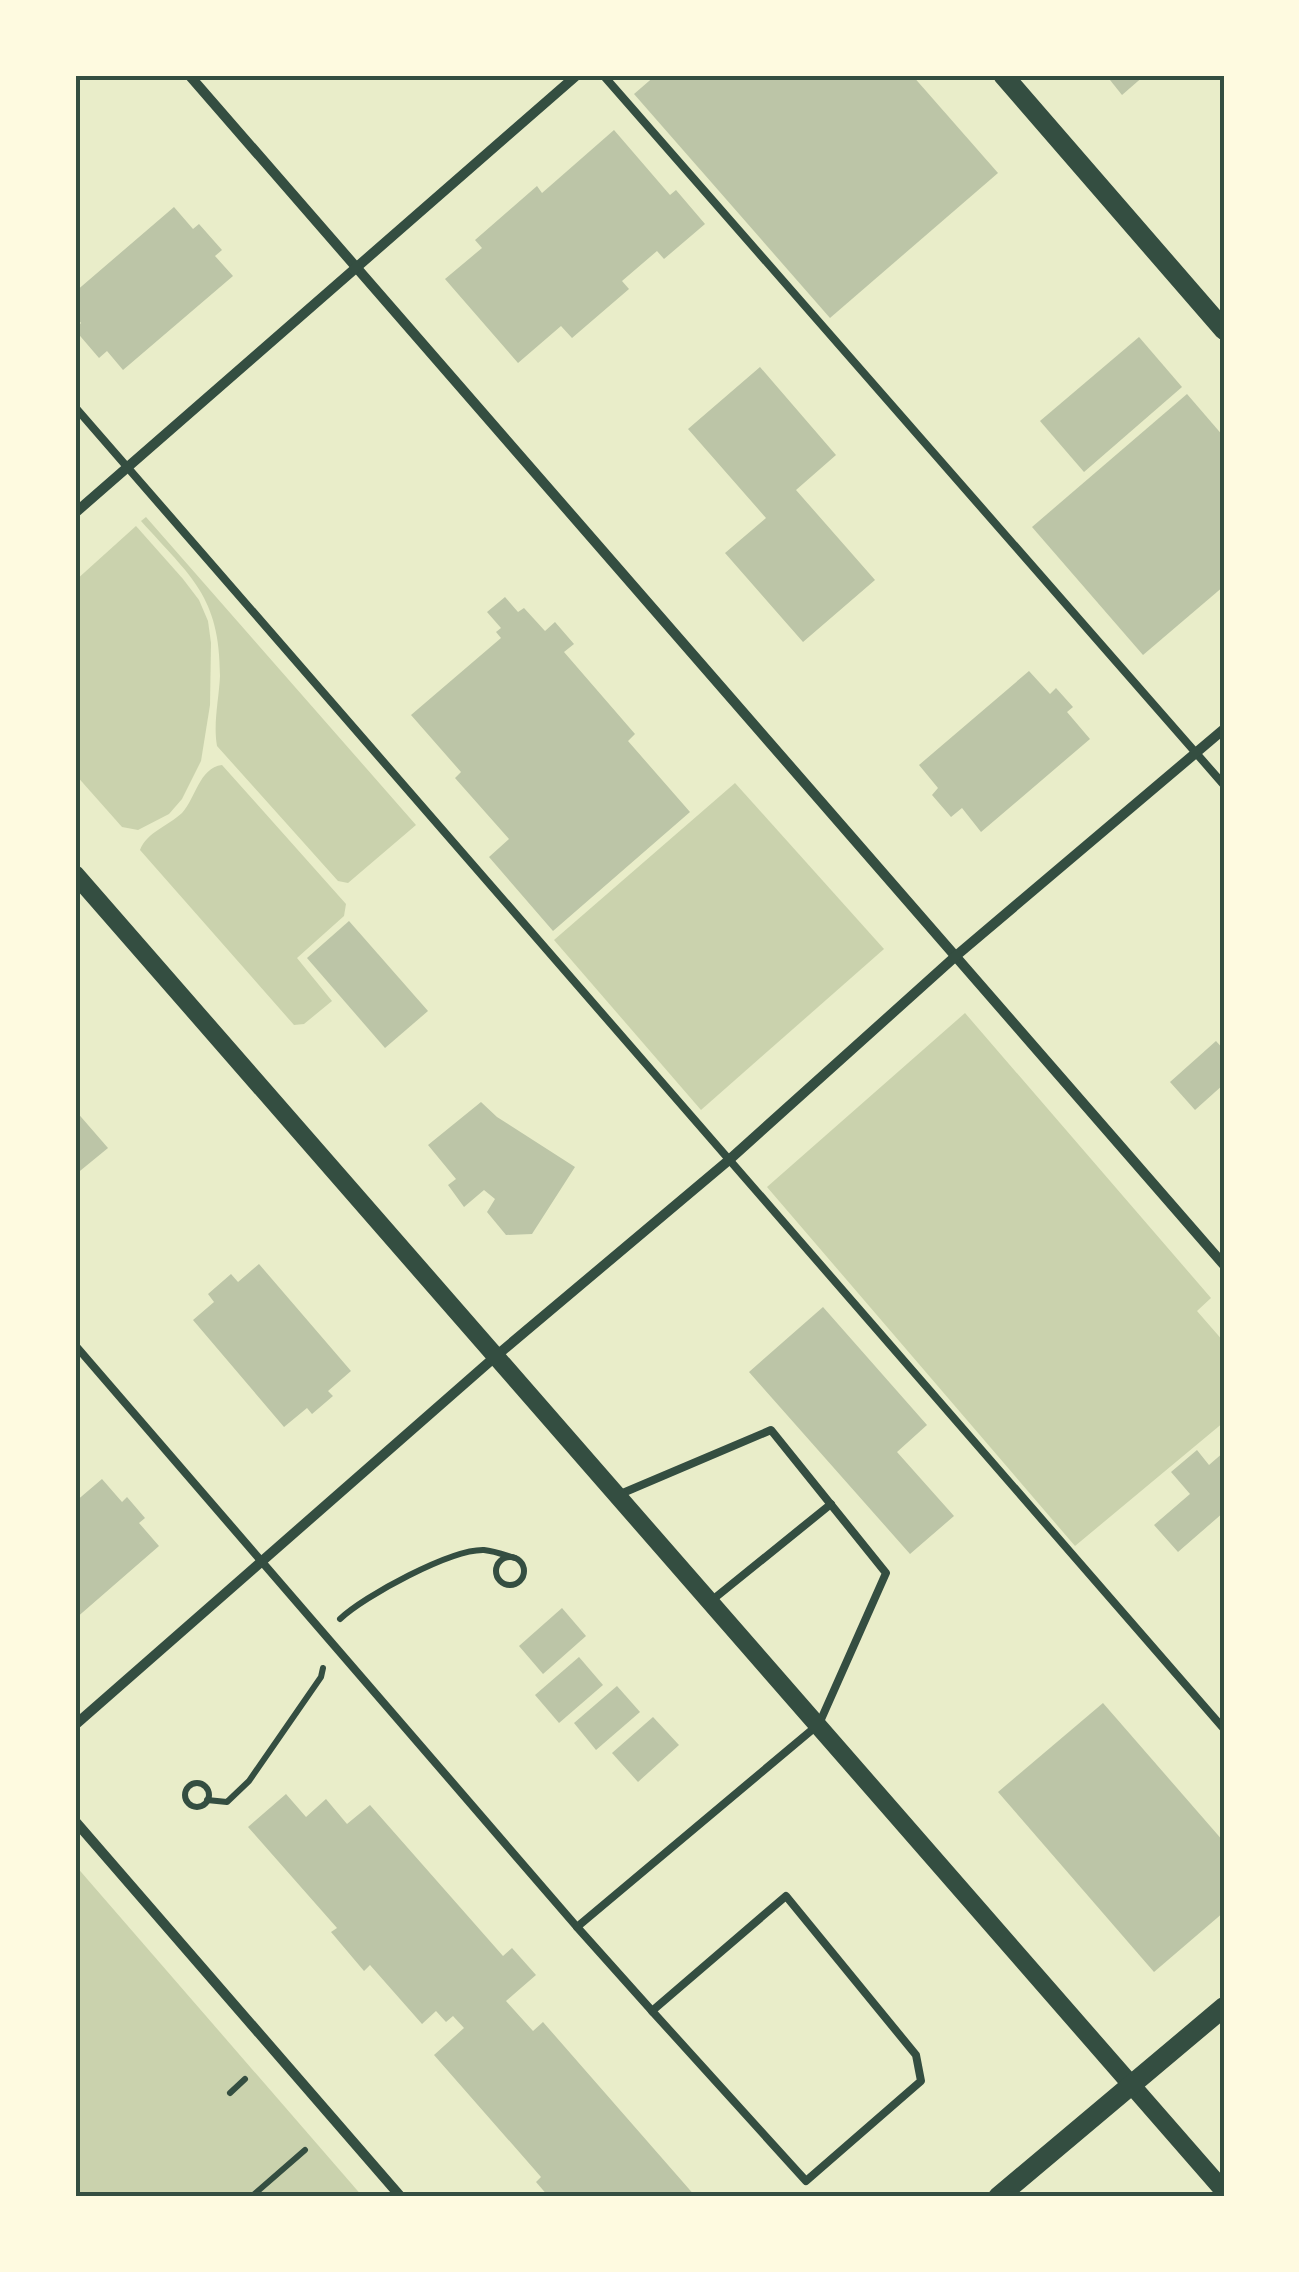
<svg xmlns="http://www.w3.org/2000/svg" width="1299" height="2272" viewBox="0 0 1299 2272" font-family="'Space Grotesk',sans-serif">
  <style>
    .green { fill: #cad2ad }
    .building { fill: #bcc5a7 }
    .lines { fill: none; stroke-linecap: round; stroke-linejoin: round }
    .path { stroke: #344e41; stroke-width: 6 }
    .service { stroke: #344e41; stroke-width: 8 }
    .minor { stroke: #344e41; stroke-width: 10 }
    .tertiary { stroke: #344e41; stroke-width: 18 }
    .secondary { stroke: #344e41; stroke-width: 20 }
    .neatline { fill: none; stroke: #344e41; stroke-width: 4 }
  </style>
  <rect width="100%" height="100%" fill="#e9edc9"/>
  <g class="green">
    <path d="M146,517L416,825L348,883L338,881L217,746C213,723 219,699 220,676C220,596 191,577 141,521Z"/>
    <path d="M136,526L183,579L199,600L208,621L211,643L210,705L201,761L182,799L169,814L138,830L122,827L75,774V581Z"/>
    <path d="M222,765L346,904L344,916L297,958L332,1001L304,1024L294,1025L140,850C147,832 168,826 182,813C196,798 199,768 222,765Z"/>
    <path d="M735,783L884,949L701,1110L554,940Z"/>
    <path d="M965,1013L1211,1298L1197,1311L1224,1342V1422L1075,1546L767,1187Z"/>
    <path d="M75,1865L363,2197H75Z"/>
  </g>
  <g class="building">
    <path d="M656,75H912L998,173L830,318L634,94Z"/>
    <path d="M1106,75H1145L1122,95Z"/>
    <path d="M614,130L670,195L676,190L705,224L664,259L657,251L622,281L629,289L572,338L561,326L518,363L445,279L482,248L475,240L537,186L542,193Z"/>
    <path d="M174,207L193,229L199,224L222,250L215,256L233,276L123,370L107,351L99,358L75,330L81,323L75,315V292Z"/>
    <path d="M1139,337L1182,387L1084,472L1040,421Z"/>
    <path d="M760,367L836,455L796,490L875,580L803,642L725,553L766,518L688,429Z"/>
    <path d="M1187,394L1224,437V586L1143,655L1032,527Z"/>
    <path d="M505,597L518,612L524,608L545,631L555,622L574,644L564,652L635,734L628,741L690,812L553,931L489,857L509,839L455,778L461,772L411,715L501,638L496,632L501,628L487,612Z"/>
    <path d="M1029,671L1050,694L1056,688L1073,707L1067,712L1090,739L981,832L962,808L951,817L932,795L938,788L919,765Z"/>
    <path d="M349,921L428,1011L385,1048L307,958Z"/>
    <path d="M1216,1041L1224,1050V1084L1195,1110L1170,1082Z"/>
    <path d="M481,1102L497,1117L575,1167L532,1234L506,1235L487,1212L495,1199L484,1190L464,1207L448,1185L456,1179L428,1145Z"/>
    <path d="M75,1110L108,1148L75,1175Z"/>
    <path d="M259,1264L351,1371L328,1391L333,1396L312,1414L307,1408L284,1427L193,1320L214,1302L208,1294L231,1274L238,1282Z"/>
    <path d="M823,1307L927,1425L897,1452L954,1516L910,1554L749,1372Z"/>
    <path d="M1197,1450L1209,1465L1224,1452V1512L1178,1552L1154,1525L1190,1494L1171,1472Z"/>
    <path d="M102,1479L122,1502L127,1497L145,1518L139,1523L159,1546L75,1619V1502Z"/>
    <path d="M562,1608L586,1636L543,1674L519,1646Z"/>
    <path d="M579,1657L603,1685L559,1723L535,1695Z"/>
    <path d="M617,1686L640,1712L596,1750L574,1723Z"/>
    <path d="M1103,1703L1224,1842V1912L1154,1972L998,1792Z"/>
    <path d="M653,1717L679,1745L638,1782L612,1753Z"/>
    <path d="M286,1794L306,1817L326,1799L347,1824L370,1805L503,1956L512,1948L536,1975L506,2001L533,2031L543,2022L696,2197H549L536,2182L541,2177L434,2055L464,2028L453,2016L446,2022L436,2011L422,2024L370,1965L364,1971L331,1932L337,1928L248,1827Z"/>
  </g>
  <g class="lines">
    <g class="path">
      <circle cx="510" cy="1571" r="14"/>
      <path d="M340,1619C364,1596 451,1549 484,1550C494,1551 505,1555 515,1558"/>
      <circle cx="197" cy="1795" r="12"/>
      <path d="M207,1800L227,1802L249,1781L321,1677L323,1668"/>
      <path d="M230,2093L245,2079"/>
      <path d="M251,2197L305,2150"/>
    </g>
    <g class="service">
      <path d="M603,75L1224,785"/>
      <path d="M75,407L1224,1729"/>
      <path d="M75,1345L577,1927L819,1724L886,1573L771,1430L618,1495"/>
      <path d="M711,1601L831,1504"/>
      <path d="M786,1896L916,2055L921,2081L806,2181L652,2011Z"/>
      <path d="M577,1927L653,2012"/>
    </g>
    <g class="minor">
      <path d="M189,75L1224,1265"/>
      <path d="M75,513L577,75"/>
      <path d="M75,1725L496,1356L729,1160L957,955L1224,729"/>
      <path d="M75,1821L401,2197"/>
    </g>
    <path class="tertiary" d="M75,874L1224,2191"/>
    <g class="secondary">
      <path d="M1003,75L1224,330"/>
      <path d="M998,2197L1224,2007"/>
    </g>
  </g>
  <rect width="1299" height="2272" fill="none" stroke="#fefae0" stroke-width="155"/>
  <rect x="78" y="78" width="1144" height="2116" class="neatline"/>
</svg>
